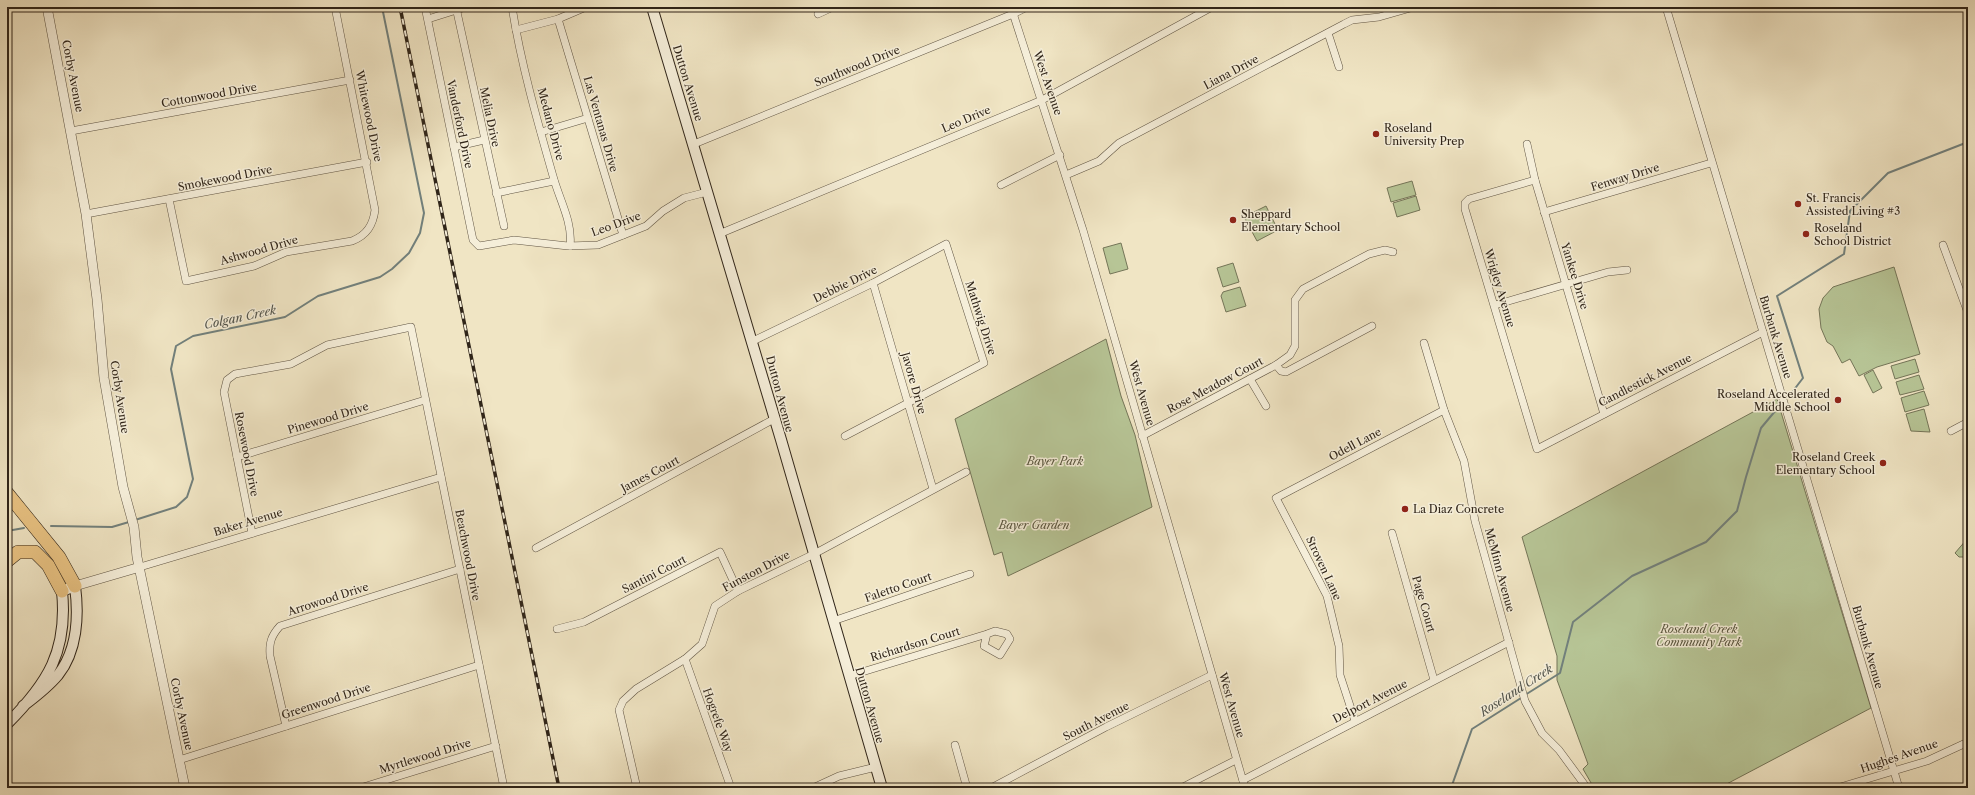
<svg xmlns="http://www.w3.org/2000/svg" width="1975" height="795" viewBox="0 0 1975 795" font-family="'Libre Caslon Text',serif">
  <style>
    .green { fill: #b7c596; stroke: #747558 }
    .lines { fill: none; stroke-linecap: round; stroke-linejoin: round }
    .stream { stroke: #72807c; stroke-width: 2 }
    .minor-casing { stroke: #605544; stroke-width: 8 }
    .tertiary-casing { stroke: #605544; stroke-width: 10 }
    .secondary-casing { stroke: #302519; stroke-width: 12 }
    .motorway-casing { stroke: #302519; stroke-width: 14 }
    .minor { stroke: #f5eed9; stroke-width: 7 }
    .tertiary { stroke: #f5eed9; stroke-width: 9 }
    .secondary { stroke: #f5eed9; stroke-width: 10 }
    .motorway { stroke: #e8c282; stroke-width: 13 }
    .rail-casing { stroke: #302519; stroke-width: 3.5 }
    .rail { stroke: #f5eed9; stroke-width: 2; stroke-dasharray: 6; stroke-linecap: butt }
    .poi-dot { fill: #8f2418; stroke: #f5eed9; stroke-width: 1.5 }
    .labels { text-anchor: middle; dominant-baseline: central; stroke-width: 3; stroke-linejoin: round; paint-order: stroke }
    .street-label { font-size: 11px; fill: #302519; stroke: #f5eed9 }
    .poi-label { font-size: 11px; fill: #302519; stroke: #f5eed9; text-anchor: start }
    .park-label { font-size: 11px; font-style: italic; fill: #58553e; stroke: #f5eed9 }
    .water-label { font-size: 12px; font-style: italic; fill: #51534b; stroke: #f5eed9 }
  </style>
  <rect width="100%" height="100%" fill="#f0e5c4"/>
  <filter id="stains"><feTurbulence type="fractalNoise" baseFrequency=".005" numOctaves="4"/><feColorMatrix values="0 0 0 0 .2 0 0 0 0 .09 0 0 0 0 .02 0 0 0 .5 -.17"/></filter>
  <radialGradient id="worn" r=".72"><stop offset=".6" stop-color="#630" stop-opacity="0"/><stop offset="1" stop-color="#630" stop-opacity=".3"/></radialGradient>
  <g class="green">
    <path d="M1412,181L1416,195L1391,202L1387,188Z"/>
    <path d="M1416,196L1420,210L1397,217L1393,203Z"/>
    <path d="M1266,206L1278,230L1257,241L1244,217Z"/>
    <path d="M1121,243L1128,269L1110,274L1103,248Z"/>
    <path d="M1233,263L1239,282L1223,287L1217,268Z"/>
    <path d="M1894,267L1920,354L1877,367L1859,376L1850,359L1842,363L1833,346L1827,342L1821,328L1819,309L1823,298L1833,287Z"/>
    <path d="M1240,287L1246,306L1226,312L1221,296L1223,292Z"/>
    <path d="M1106,339L1121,396L1135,435L1152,507L1008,576L1002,552L994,555L955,419Z"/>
    <path d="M1915,359L1919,372L1895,379L1891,366Z"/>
    <path d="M1873,370L1882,388L1873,393L1864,375Z"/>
    <path d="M1919,375L1924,389L1900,395L1896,382Z"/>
    <path d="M1924,391L1929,405L1905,412L1901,398Z"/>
    <path d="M1777,399L1871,708L1719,788H1594L1583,769L1588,764L1557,680V656L1522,537Z"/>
    <path d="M1924,409L1930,432L1911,431L1906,414Z"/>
    <path d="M1967,539L1968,557H1959L1955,553Z"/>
  </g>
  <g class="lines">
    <g class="stream">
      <path d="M1793,391L1803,378L1777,296L1844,254L1850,211L1888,173L1968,142"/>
      <path d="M135,520L176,507L187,497L193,479L171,369L176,346L193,336L285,317L318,296L380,277L392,269L409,253L420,233L424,213L382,7"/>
      <path d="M51,526L112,527L129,522"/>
      <path d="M7,531L24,528"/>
      <path d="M1525,695L1560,673L1573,622L1632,576L1706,542L1737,511L1746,477L1761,428L1776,410"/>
      <path d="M1451,788L1472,729L1521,698"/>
    </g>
    <defs>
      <g id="minor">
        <path d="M425,7L473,240L479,246L514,240L568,246L598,245L646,226L663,211L684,198L707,192"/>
        <path d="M512,7C521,64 537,120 553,176C559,199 573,222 570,246"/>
        <path d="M1011,7L1083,230L1245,788"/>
        <path d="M1666,7L1899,788"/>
        <path d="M457,12L504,226"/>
        <path d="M818,14L833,7"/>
        <path d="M428,19L466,7"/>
        <path d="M558,19L623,235"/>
        <path d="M516,30L558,19L586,7"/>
        <path d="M1328,33L1339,67"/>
        <path d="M71,131L350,80"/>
        <path d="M541,132L588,118"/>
        <path d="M694,144L1013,14L1027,7"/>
        <path d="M1527,144L1535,180L1604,414"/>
        <path d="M454,147L484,140"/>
        <path d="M1066,175L1099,161L1119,143L1344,24L1352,20L1379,17L1414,7"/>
        <path d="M1535,180L1469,199L1465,203V209L1537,449L1763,332"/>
        <path d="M1001,185L1060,155"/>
        <path d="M496,193L554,181"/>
        <path d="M169,199L186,281L254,266L286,252L352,241C367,235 373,225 375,210L335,7"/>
        <path d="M1544,212L1711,163"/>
        <path d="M86,214L367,162"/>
        <path d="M719,234L1042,100L1212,7"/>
        <path d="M1943,245L1967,310L1968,319"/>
        <path d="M873,283L933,489"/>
        <path d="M1495,305L1608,272L1627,270"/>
        <path d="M753,341L873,283L946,244L984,363L845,436"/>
        <path d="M1424,343L1444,410L1464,461L1475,521L1525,701L1542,733L1559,750L1587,788"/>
        <path d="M1276,365L1281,371L1286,372L1372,326"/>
        <path d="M1250,379L1266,406"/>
        <path d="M1951,431L1968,422"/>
        <path d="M1142,436L1276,365L1290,355L1295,346V300L1303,289L1369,254L1385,250L1393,252"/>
        <path d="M237,457L425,400"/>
        <path d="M252,533L224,392L227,380L235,374L291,364L327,345L411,327L504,788"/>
        <path d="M1392,533L1434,680"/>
        <path d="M536,548L774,419"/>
        <path d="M140,567L441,477"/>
        <path d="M833,621L970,574"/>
        <path d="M557,629L584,622L720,552L738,591"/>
        <path d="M685,659L731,788"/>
        <path d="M849,676L987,634L995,631L1007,634L1010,639L1000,655L984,646L987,634"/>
        <path d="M1355,721L1340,675L1339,646L1327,596L1276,498L1444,410"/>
        <path d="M286,726L270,656C269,643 271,636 280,626L460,569"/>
        <path d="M955,745L967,788"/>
        <path d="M179,760L479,665"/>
        <path d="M1243,780L1509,642"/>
        <path d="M360,788L496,746"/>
        <path d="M637,788L619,710L623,701L636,689L685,659L702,644L715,606L738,591L814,554L966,472"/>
        <path d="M813,788L839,776L876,767"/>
        <path d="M991,788L1106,727L1212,675"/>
        <path d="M1181,788L1236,760"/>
        <path d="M1837,788L1927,761L1968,742"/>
      </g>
      <g id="tertiary">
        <path d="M47,7L86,214L97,299L104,378L123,487L134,527L137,557L185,788"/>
        <path d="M75,586L140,567"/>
      </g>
      <g id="secondary">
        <path d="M652,7C731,267 807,527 882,788"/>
        <path d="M7,724C48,683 68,651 62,591L75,586C79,616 77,651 58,675C48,687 35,697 23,706"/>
      </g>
      <g id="motorway">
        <path d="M7,493L59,557L75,586"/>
        <path d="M7,561L18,552H35L48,565L62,591"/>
      </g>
    </defs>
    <use href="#minor" class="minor-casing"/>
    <use href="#tertiary" class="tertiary-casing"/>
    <use href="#secondary" class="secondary-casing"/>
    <use href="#motorway" class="motorway-casing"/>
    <use href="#minor" class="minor"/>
    <use href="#tertiary" class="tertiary"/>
    <use href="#secondary" class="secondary"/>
    <use href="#motorway" class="motorway"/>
    <defs>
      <path id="rail" d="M400,7L559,788"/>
    </defs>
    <use href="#rail" class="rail-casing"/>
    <use href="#rail" class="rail"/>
  </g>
  <g class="poi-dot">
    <circle cx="1376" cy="134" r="4"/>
    <circle cx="1798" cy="204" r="4"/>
    <circle cx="1233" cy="220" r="4"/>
    <circle cx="1806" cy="234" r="4"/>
    <circle cx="1838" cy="400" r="4"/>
    <circle cx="1883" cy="463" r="4"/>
    <circle cx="1405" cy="509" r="4"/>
  </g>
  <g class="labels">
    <g class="street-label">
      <text transform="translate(857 66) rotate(-22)">Southwood Drive</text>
      <text transform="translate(1231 72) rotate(-28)">Liana Drive</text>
      <text transform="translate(73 76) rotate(79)">Corby Avenue</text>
      <text transform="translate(688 83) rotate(73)">Dutton Avenue</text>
      <text transform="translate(1048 83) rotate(71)">West Avenue</text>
      <text transform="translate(209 95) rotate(-10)">Cottonwood Drive</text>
      <text transform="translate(369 116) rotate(78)">Whitewood Drive</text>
      <text transform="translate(490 117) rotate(78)">Melia Drive</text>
      <text transform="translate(966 119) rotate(-23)">Leo Drive</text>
      <text transform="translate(460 124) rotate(78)">Vanderford Drive</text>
      <text transform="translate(551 124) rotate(75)">Medano Drive</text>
      <text transform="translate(601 124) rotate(74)">Las Ventanas Drive</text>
      <text transform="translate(1625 177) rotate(-17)">Fenway Drive</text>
      <text transform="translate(225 178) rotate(-11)">Smokewood Drive</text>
      <text transform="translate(616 224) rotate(-20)">Leo Drive</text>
      <text transform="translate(259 250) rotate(-16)">Ashwood Drive</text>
      <text transform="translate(1575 276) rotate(73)">Yankee Drive</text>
      <text transform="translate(845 284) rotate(-26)">Debbie Drive</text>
      <text transform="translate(1500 288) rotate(73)">Wrigley Avenue</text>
      <text transform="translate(981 318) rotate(72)">Mathwig Drive</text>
      <text transform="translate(1776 337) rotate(73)">Burbank Avenue</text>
      <text transform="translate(1645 380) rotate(-27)">Candlestick Avenue</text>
      <text transform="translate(914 383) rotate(74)">Javore Drive</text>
      <text transform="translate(1215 385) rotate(-28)">Rose Meadow Court</text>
      <text transform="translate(1142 393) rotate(74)">West Avenue</text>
      <text transform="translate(780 394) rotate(75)">Dutton Avenue</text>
      <text transform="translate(120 397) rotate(81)">Corby Avenue</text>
      <text transform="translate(328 418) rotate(-17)">Pinewood Drive</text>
      <text transform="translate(1355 444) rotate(-28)">Odell Lane</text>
      <text transform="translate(247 454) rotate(79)">Rosewood Drive</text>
      <text transform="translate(650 474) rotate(-28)">James Court</text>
      <text transform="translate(248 522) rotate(-17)">Baker Avenue</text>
      <text transform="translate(468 555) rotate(79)">Beachwood Drive</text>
      <text transform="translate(1324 568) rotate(65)">Stroven Lane</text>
      <text transform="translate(1500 570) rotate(75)">McMinn Avenue</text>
      <text transform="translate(756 571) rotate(-28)">Funston Drive</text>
      <text transform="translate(654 574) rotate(-27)">Santini Court</text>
      <text transform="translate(898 587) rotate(-19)">Faletto Court</text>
      <text transform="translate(328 599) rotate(-18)">Arrowood Drive</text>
      <text transform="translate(1424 604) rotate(74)">Page Court</text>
      <text transform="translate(915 644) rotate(-17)">Richardson Court</text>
      <text transform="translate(1868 647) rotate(74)">Burbank Avenue</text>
      <text transform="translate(326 701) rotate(-18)">Greenwood Drive</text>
      <text transform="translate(1370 701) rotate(-27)">Delport Avenue</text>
      <text transform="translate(870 705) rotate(74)">Dutton Avenue</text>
      <text transform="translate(1232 705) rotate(74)">West Avenue</text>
      <text transform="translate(182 714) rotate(78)">Corby Avenue</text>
      <text transform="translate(718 720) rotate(70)">Hogrefe Way</text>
      <text transform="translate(1096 721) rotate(-27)">South Avenue</text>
      <text transform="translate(425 756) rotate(-17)">Myrtlewood Drive</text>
      <text transform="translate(1899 756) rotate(-19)">Hughes Avenue</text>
    </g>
    <g class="poi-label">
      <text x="1384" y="128">Roseland<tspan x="1384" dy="13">University Prep</tspan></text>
      <text x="1806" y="198">St. Francis<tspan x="1806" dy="13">Assisted Living #3</tspan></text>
      <text x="1241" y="214">Sheppard<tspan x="1241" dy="13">Elementary School</tspan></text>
      <text x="1814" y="228">Roseland<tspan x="1814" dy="13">School District</tspan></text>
      <text x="1830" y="394" text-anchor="end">Roseland Accelerated<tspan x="1830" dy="13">Middle School</tspan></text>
      <text x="1875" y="457" text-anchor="end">Roseland Creek<tspan x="1875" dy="13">Elementary School</tspan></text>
      <text x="1413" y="509">La Diaz Concrete</text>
    </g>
    <g class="park-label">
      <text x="1055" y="461">Bayer Park</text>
      <text x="1034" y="525">Bayer Garden</text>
      <text x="1699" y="629">Roseland Creek<tspan x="1699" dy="13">Community Park</tspan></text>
    </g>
    <g class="water-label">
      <text transform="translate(240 317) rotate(-12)">Colgan Creek</text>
      <text transform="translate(1516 690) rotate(-33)">Roseland Creek</text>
    </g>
  </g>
  <rect width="1975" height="795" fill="none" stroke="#f0e5c4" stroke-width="24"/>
  <rect x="8" y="8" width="1959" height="779" fill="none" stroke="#302519" stroke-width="2"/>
  <rect x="12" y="12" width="1951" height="771" fill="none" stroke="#302519"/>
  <rect width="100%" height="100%" filter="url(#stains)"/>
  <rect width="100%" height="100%" fill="url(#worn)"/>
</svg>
